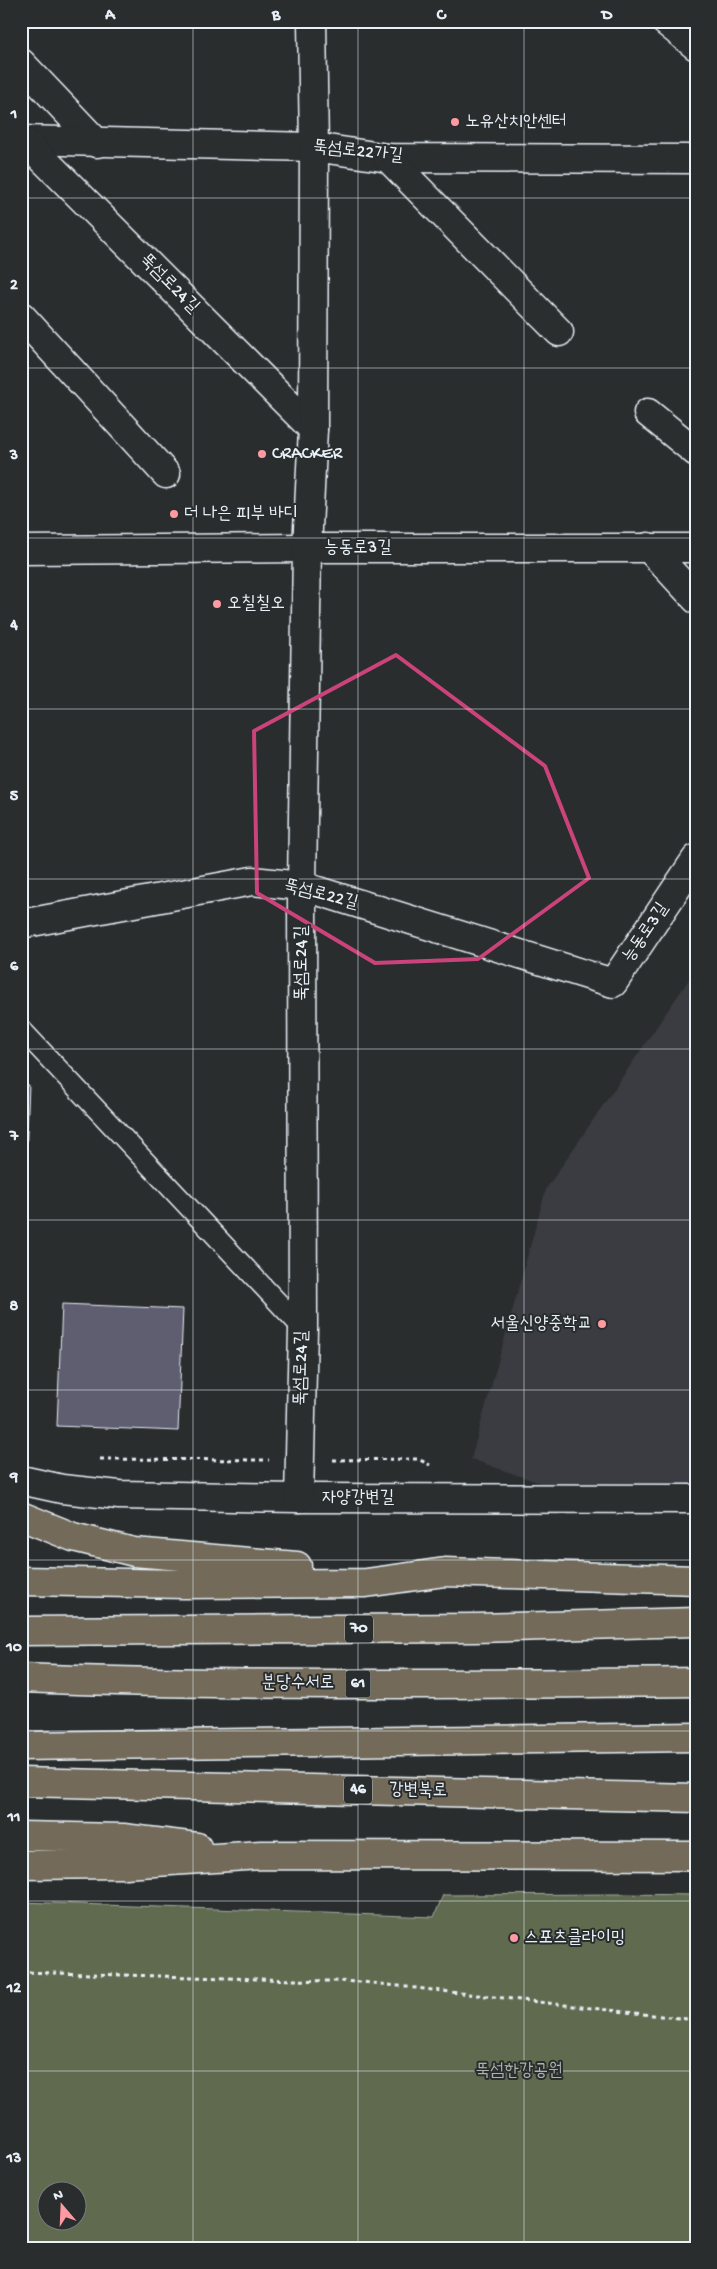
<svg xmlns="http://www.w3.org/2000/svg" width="717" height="2269" viewBox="0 0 717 2269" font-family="'Gochi Hand','Poor Story',sans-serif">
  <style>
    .built { fill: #3a3b42 }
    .green { fill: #616a50; stroke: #a4aea4; fill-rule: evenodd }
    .building { fill: #5e5d6f; stroke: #e8f1f8 }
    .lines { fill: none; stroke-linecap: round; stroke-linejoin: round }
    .service-casing { stroke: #e8f1f8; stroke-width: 22 }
    .minor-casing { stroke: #e8f1f8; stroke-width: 31 }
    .trunk-casing { stroke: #e8f1f8; stroke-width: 31 }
    .path { stroke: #e8f1f8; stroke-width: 3; stroke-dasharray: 4 4; stroke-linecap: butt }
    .service { stroke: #2a2d2e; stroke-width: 19 }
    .minor { stroke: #2a2d2e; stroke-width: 28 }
    .trunk { stroke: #736b5a; stroke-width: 28 }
    .marked { fill: none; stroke: #ca437a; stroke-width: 4; stroke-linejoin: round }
    .grid { fill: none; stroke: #e8f1f8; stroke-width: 1; stroke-opacity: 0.55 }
    .poi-dot { fill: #ff9aa2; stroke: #2a2d2e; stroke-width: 2 }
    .labels { text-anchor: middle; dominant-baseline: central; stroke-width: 4; stroke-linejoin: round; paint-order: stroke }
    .shield { fill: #2a2d2e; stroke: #afb6bb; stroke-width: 1 }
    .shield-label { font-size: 16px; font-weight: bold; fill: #e8f1f8 }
    .poi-label { font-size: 18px; fill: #e8f1f8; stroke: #2a2d2e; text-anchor: start }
    .street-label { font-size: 18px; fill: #e8f1f8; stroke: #2a2d2e }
    .park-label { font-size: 18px; fill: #abb4ac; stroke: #2a2d2e }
    .neatline { fill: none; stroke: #e8f1f8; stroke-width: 2 }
    .grid-label { font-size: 16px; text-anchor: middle; font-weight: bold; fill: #e8f1f8 }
  </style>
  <rect width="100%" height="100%" fill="#2a2d2e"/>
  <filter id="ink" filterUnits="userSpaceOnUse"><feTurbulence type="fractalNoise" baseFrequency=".02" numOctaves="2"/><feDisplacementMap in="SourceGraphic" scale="10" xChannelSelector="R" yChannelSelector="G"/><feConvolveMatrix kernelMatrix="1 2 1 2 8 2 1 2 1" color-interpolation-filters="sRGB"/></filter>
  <g filter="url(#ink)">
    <path class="built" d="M696,969V1507L614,1509L471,1459L546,1189Z"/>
    <path class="green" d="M623,1894L696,1895V2248H21V1902L434,1917L443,1895ZM48,2192H78V2222H48Z"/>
    <g class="building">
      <path d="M21,1084L29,1085L24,1207H21Z"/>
      <path d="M62,1304L183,1309L178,1431L57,1426Z"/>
    </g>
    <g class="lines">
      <defs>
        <path id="service" d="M22,1030L303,1329"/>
        <g id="minor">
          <path d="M665,21L696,46"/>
          <path d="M21,63L97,143"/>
          <path d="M21,140L314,147L388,158L696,159"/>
          <path d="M24,140L313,429"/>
          <path d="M388,158L559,332"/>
          <path d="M21,316L166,474"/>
          <path d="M648,413L696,452"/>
          <path d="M648,547L696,599"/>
          <path d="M21,550L307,548H696"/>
          <path d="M21,924L252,881L302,886L613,983L696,859"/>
          <path d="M21,1480L62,1489L119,1495L299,1498L696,1499"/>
          <path d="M299,1498L303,1329L302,886L307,548L313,429L314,147L312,21"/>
        </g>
        <g id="trunk">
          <path d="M21,1516L73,1537L134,1552L297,1566"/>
          <path d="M21,1581L184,1584L366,1583L445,1572L696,1580"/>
          <path d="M21,1631L475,1628L696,1622"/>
          <path d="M21,1678C246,1687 471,1684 696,1682"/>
          <path d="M21,1746L696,1737"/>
          <path d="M21,1782L696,1798"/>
          <path d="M21,1836L123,1838L197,1847"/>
          <path d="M21,1865L125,1864L261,1855L696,1856"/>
        </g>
      </defs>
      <use href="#service" class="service-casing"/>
      <use href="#minor" class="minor-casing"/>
      <use href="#trunk" class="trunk-casing"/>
      <g class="path">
        <path d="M100,1459L269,1460"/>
        <path d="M333,1460L418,1459L430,1465"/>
        <path d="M21,1972L363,1982L696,2020"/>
      </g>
      <use href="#service" class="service"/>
      <use href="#minor" class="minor"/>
      <use href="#trunk" class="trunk"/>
    </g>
  </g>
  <path class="marked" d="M396,655L545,766L589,878L478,959L375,963L257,893L254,731Z"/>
  <path class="grid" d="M193,21V2248M358,21V2248M524,21V2248M21,198H696M21,368H696M21,538H696M21,709H696M21,879H696M21,1049H696M21,1220H696M21,1390H696M21,1560H696M21,1731H696M21,1901H696M21,2071H696"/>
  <g class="poi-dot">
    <circle cx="455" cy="122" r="5"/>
    <circle cx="262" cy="454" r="5"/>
    <circle cx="174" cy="514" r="5"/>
    <circle cx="217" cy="604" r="5"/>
    <circle cx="602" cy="1324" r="5"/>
    <circle cx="514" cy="1938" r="5"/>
  </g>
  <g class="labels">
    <g class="shield">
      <rect x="345" y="1615.5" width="28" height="27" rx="4"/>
      <rect x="345.5" y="1670.5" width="25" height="27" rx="4"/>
      <rect x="344" y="1776.5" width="28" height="27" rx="4"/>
    </g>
    <g class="shield-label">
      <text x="359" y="1629">70</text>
      <text x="358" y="1684">61</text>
      <text x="358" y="1790">46</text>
    </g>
    <g class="poi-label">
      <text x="465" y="122">노유산치안센터</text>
      <text x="272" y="454">CRACKER</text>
      <text x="184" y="514">더 나은 피부 바디</text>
      <text x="227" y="604">오칠칠오</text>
      <text x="592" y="1324" text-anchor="end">서울신양중학교</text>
      <text x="524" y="1938">스포츠클라이밍</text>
    </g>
    <g class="street-label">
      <text transform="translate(358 152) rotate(6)">뚝섬로22가길</text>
      <text transform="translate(169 284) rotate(45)">뚝섬로24길</text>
      <text x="358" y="548">능동로3길</text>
      <text transform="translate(321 895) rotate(14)">뚝섬로22길</text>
      <text transform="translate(646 933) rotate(-56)">능동로3길</text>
      <text transform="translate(302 963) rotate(-90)">뚝섬로24길</text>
      <text transform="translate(302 1368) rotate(-89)">뚝섬로24길</text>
      <text x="358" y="1498">자양강변길</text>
      <text x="298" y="1683">분당수서로</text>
      <text transform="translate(418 1791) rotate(1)">강변북로</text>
    </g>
    <g class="park-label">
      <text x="519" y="2071">뚝섬한강공원</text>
    </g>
  </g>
  <rect width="717" height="2269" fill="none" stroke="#2a2d2e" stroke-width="55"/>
  <g transform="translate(62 2206) rotate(341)"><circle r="24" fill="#2a2d2e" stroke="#767b7f"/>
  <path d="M0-4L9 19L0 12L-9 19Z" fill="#ff9aa2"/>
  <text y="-8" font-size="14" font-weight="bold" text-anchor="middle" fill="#e8f1f8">N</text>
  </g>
  <rect x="28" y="28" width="662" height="2214" class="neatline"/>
  <g class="grid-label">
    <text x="110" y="19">A</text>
    <text x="276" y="19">B</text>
    <text x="441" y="19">C</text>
    <text x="607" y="19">D</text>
    <text x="14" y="118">1</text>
    <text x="14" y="289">2</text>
    <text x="14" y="459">3</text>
    <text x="14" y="629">4</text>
    <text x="14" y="800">5</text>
    <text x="14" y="970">6</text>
    <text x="14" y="1140">7</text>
    <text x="14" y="1310">8</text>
    <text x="14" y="1481">9</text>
    <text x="14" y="1651">10</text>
    <text x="14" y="1821">11</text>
    <text x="14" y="1992">12</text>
    <text x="14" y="2162">13</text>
  </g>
</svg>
